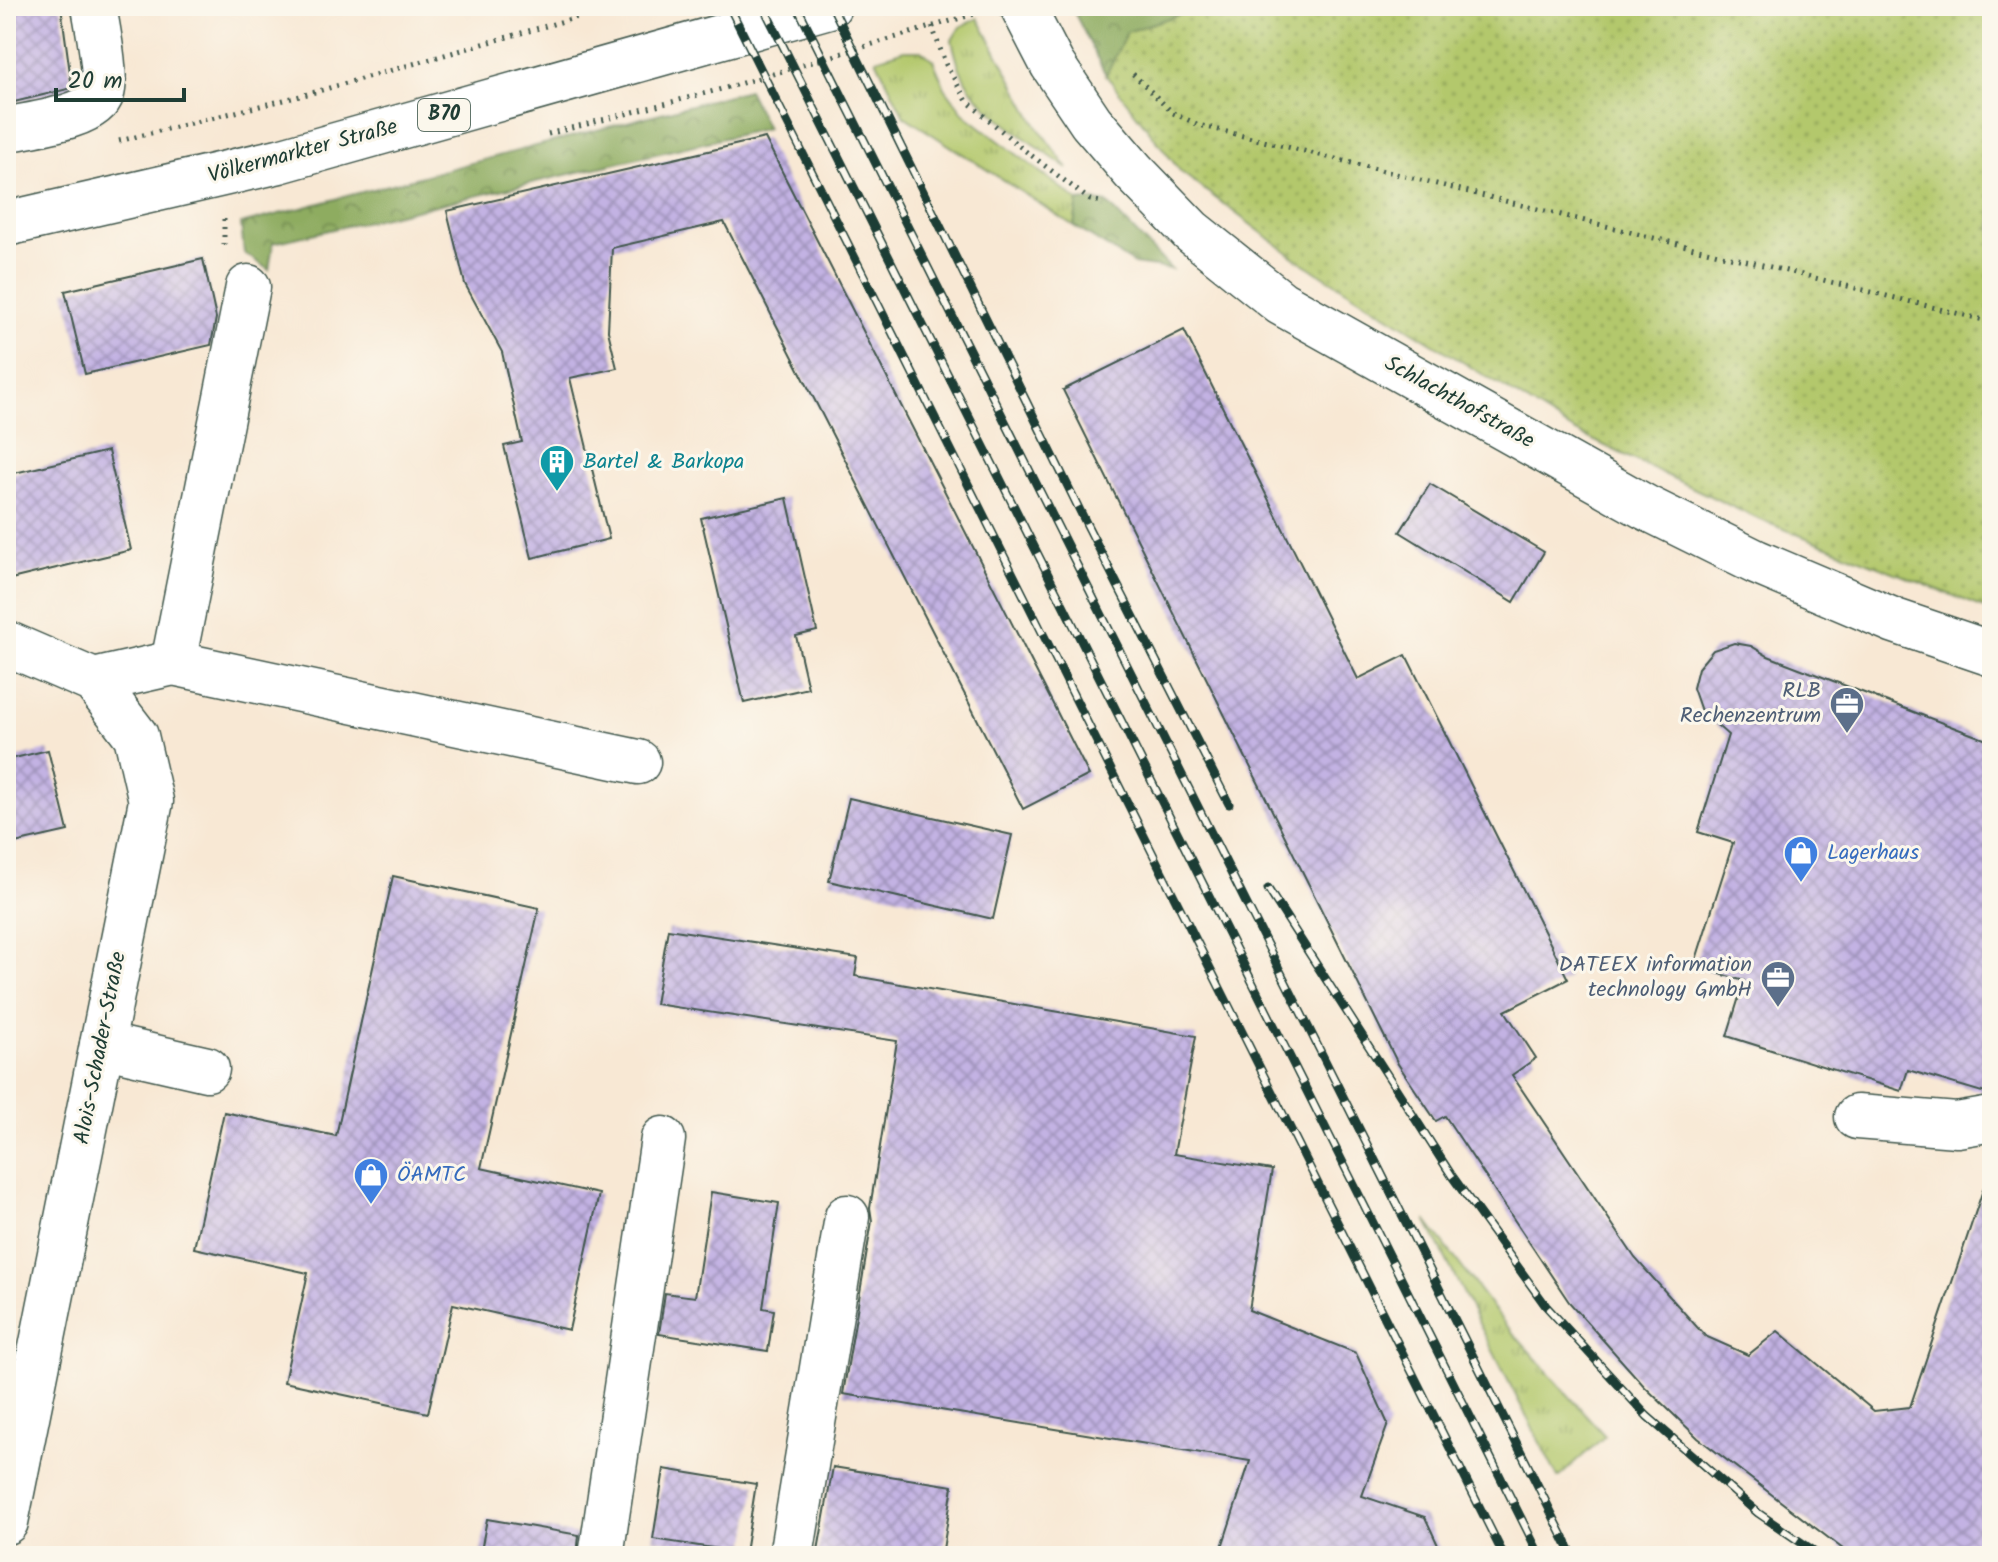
<svg xmlns="http://www.w3.org/2000/svg" width="1998" height="1562" viewBox="0 0 1998 1562" font-family="Kalam,sans-serif">
  <style>
    .grass { fill: url(#grass-tufts); stroke: #698250; stroke-width: 2 }
    .forest { fill: url(#forest-crowns); stroke: #56744a; stroke-width: 2 }
    .garden { fill: url(#garden-dots); stroke: #698250; stroke-width: 2 }
    .building { fill: url(#building-cross-hatch) }
    .lines { fill: none; stroke-linecap: round; stroke-linejoin: round }
    .minor-casing { stroke: #40574c; stroke-width: 47 }
    .major-casing { stroke: #40574c; stroke-width: 47 }
    .path { stroke: #40574c; stroke-width: 5; stroke-dasharray: 2 6; stroke-linecap: butt }
    .minor { stroke: #fff; stroke-width: 44 }
    .major { stroke: #fff; stroke-width: 44 }
    .rail-casing { stroke: #1f3d34; stroke-width: 9 }
    .rail { stroke: #fbf7ec; stroke-width: 6; stroke-dasharray: 18; stroke-linecap: butt }
    .labels { text-anchor: middle; dominant-baseline: central; stroke-width: 6; stroke-linejoin: round; paint-order: stroke }
    .shield { fill: #fbf7ec; stroke: #61756b; stroke-width: 2 }
    .shield-label { font-size: 20px; font-weight: bold; fill: #1f3d34 }
    .street-label { font-size: 22px; fill: #1f3d34; stroke: #fbf7ec }
    .culture-label { font-size: 22px; fill: #0d838f; stroke: #fbf7ec; text-anchor: start }
    .service-label { font-size: 22px; fill: #4e5e75; stroke: #fbf7ec; text-anchor: end }
    .shop-label { font-size: 22px; fill: #366cbe; stroke: #fbf7ec; text-anchor: start }
  </style>
  <defs>
    <pattern id="grass-tufts" width="24" height="20" patternUnits="userSpaceOnUse" patternTransform="scale(2)"><rect width="24" height="20" fill="#b3c86c"/><path d="M3 7l-1-3M5 7V3M7 7l1-3M15 17l-1-3M17 17v-4M19 17l1-3" fill="none" stroke="#91a45a"/></pattern>
    <pattern id="forest-crowns" width="20" height="18" patternUnits="userSpaceOnUse" patternTransform="scale(2)"><rect width="20" height="18" fill="#8eac60"/><path d="M2 6a3 3 0 1 1 6 0M12 15a3 3 0 1 1 6 0" fill="none" stroke="#738d50"/></pattern>
    <pattern id="garden-dots" width="8" height="8" patternUnits="userSpaceOnUse" patternTransform="scale(2)"><rect width="8" height="8" fill="#b3c86c"/><path d="M2 2h.1M6 6h.1" fill="none" stroke="#91a45a" stroke-width="1.8" stroke-linecap="round"/></pattern>
    <pattern id="building-cross-hatch" width="8" height="8" patternUnits="userSpaceOnUse" patternTransform="scale(2)"><rect width="8" height="8" fill="#c3b2e3"/><path d="M0 0l8 8M0 8l8-8" fill="none" stroke="#9e92b9"/></pattern>
  </defs>
  <rect width="100%" height="100%" fill="#fbf7ec"/>
  <filter id="ink" filterUnits="userSpaceOnUse"><feTurbulence type="fractalNoise" baseFrequency=".0125" numOctaves="2"/><feDisplacementMap in="SourceGraphic" scale="16" xChannelSelector="R" yChannelSelector="G"/><feConvolveMatrix kernelMatrix="1 2 1 2 8 2 1 2 1" color-interpolation-filters="sRGB"/></filter>
  <filter id="wash" filterUnits="userSpaceOnUse"><feTurbulence type="fractalNoise" baseFrequency=".006" numOctaves="4" result="noise"/><feDisplacementMap in="SourceGraphic" scale="32" xChannelSelector="R" yChannelSelector="G"/><feGaussianBlur stdDeviation="1.8" result="paint"/><feColorMatrix in="noise" values="0 0 0 0 0 0 0 0 0 0 0 0 0 0 0 0 0 1.4 0 .05"/><feComposite in="paint" operator="in"/></filter>
  <g filter="url(#wash)">
    <rect width="100%" height="100%" fill="#f8e8d4"/>
    <g class="grass">
      <path d="M978,18L1037,126L1068,169C1038,147 998,122 974,93C961,78 956,58 952,40L960,27Z"/>
      <path d="M904,50H921L933,60L945,88L965,115L1078,201L1074,226L904,116L876,59Z"/>
      <path d="M1426,1220L1505,1324L1605,1436L1558,1478Z"/>
    </g>
    <g class="forest">
      <path d="M1071,6H1205L1127,32L1106,75Z"/>
      <path d="M748,90L767,128L273,243L269,270L244,253L241,224Z"/>
      <path d="M1090,200L1107,203L1171,269L1134,264L1074,226L1078,201Z"/>
    </g>
    <path class="garden" d="M1205,6H1992V611L1756,518L1574,431L1298,260L1181,172L1106,75L1127,32Z"/>
    <g id="blocks">
      <g class="building">
        <path d="M6,6H61L72,88L6,104Z"/>
        <path d="M765,138L1089,775L1023,809L724,222L612,248L608,331L617,368L570,378L609,539L532,558L504,446L522,442L502,352L465,284L447,211Z"/>
        <path d="M203,259L216,318L211,345L85,374L65,291Z"/>
        <path d="M1184,330L1358,679L1406,655L1568,979L1505,1011L1536,1058L1512,1075L1635,1258L1705,1336L1748,1355L1778,1331L1874,1411L1910,1407L1986,1181L1992,1182V1542L1987,1556H1852L1698,1438L1645,1387L1569,1302L1445,1116L1436,1121L1398,1064L1063,390Z"/>
        <path d="M108,451L131,550L11,579L6,559V475Z"/>
        <path d="M1430,484L1544,552L1514,602L1400,532Z"/>
        <path d="M787,498L817,631L796,636L808,688L744,703L701,518Z"/>
        <path d="M1734,643L1751,646L1768,656L1992,742V1095L1908,1070L1901,1091L1727,1036L1744,981L1694,966L1733,843L1698,832L1728,735L1701,711L1693,688L1698,668L1713,650Z"/>
        <path d="M48,750L68,831L6,845V760Z"/>
        <path d="M849,798L1012,835L993,919L829,881Z"/>
        <path d="M393,876L539,908L481,1168L599,1194L569,1330L453,1304L428,1413L284,1382L308,1273L194,1248L224,1112L336,1136Z"/>
        <path d="M668,929L858,958L855,976L1196,1036L1174,1154L1272,1170L1249,1310L1356,1353L1388,1424L1362,1496L1425,1517L1443,1556H1219L1250,1461L843,1394L872,1221L870,1208L897,1041L655,1004Z"/>
        <path d="M711,1192L779,1203L763,1308L774,1310L768,1351L659,1334L665,1293L695,1297Z"/>
        <path d="M833,1467L953,1486L942,1556H817Z"/>
        <path d="M664,1469L756,1484L745,1553L653,1539Z"/>
        <path d="M487,1519L579,1535L577,1556H480Z"/>
      </g>
    </g>
  </g>
  <g filter="url(#ink)">
    <use href="#blocks" fill-opacity="0" stroke="#40574c" stroke-width="2"/>
    <g class="lines">
      <defs>
        <g id="minor">
          <path d="M1022,6L1052,64L1091,122L1133,171L1191,231L1281,303L1645,507L1756,562L1895,621L1992,654"/>
          <path d="M6,130C30,124 94,118 102,93C108,77 97,25 94,6"/>
          <path d="M6,643L94,681L136,736L151,801L6,1522"/>
          <path d="M173,663L248,287"/>
          <path d="M94,681L173,663L638,762"/>
          <path d="M102,1045L207,1069"/>
          <path d="M1857,1117L1957,1125L1992,1119"/>
          <path d="M601,1556L663,1139"/>
          <path d="M791,1556L847,1217"/>
        </g>
        <path id="major" d="M6,224L279,161L829,6"/>
      </defs>
      <use href="#minor" class="minor-casing"/>
      <use href="#major" class="major-casing"/>
      <g class="path">
        <path d="M932,26L946,65L967,101L1019,146L1090,200L1101,202"/>
        <path d="M1133,74L1173,113L1199,125L1992,322"/>
        <path d="M548,134L722,89L981,12"/>
        <path d="M119,141L308,94L616,6"/>
        <path d="M224,219V250"/>
      </g>
      <use href="#minor" class="minor"/>
      <use href="#major" class="major"/>
      <defs>
        <g id="rail">
          <path d="M729,6L1504,1556"/>
          <path d="M763,6L1540,1556"/>
          <path d="M797,6L1573,1556"/>
          <path d="M832,6L1087,525L1229,804"/>
          <path d="M1268,889L1452,1176L1546,1306L1647,1416L1758,1513L1821,1556"/>
        </g>
      </defs>
      <use href="#rail" class="rail-casing"/>
      <use href="#rail" class="rail"/>
    </g>
  </g>
  <defs>
    <symbol id="building-pin" viewBox="-11 -11 22 30"><path d="M0 17L-7.5 6A9.5 9.5 0 1 1 7.5 6Z" fill="#0f9aa8" stroke="#fbf7ec"/><path d="M-4-6H4V6H1V3H-1V6H-4ZM-2.5-4.3h1.7v1.8h-1.7ZM.8-4.3h1.7v1.8H.8ZM-2.5-1h1.7V.8h-1.7ZM.8-1h1.7V.8H.8Z" fill="#fff"/></symbol>
    <symbol id="office-pin" viewBox="-11 -11 22 30"><path d="M0 17L-7.5 6A9.5 9.5 0 1 1 7.5 6Z" fill="#5c6f8a" stroke="#fbf7ec"/><path d="M-6-3h4V-5.5h4V-3h4V5H-6ZM-1-4.5V-3h2v-1.5ZM-6 0V1H6V0Z" fill="#fff"/></symbol>
    <symbol id="shop-pin" viewBox="-11 -11 22 30"><path d="M0 17L-7.5 6A9.5 9.5 0 1 1 7.5 6Z" fill="#3f7fe0" stroke="#fbf7ec"/><path d="M-5-2.5h2.3a2.7 3.5 0 0 1 5.4 0H5L5.5 6h-11ZM-1.5-2.5h3a1.5 2.3 0 0 0-3 0Z" fill="#fff"/></symbol>
  </defs>
  <g fill-rule="evenodd">
    <use href="#building-pin" x="537" y="442" width="40" height="54"/>
    <use href="#office-pin" x="1827" y="684" width="40" height="54"/>
    <use href="#shop-pin" x="1781" y="833" width="40" height="54"/>
    <use href="#office-pin" x="1758" y="958" width="40" height="54"/>
    <use href="#shop-pin" x="351" y="1155" width="40" height="54"/>
  </g>
  <g class="labels">
    <rect class="shield" x="418" y="99" width="52" height="32" rx="6"/>
    <g class="shield-label">
      <text x="444" y="115">B70</text>
    </g>
    <g class="street-label">
      <text transform="translate(303 152) rotate(-15)">Völkermarkter Straße</text>
      <text transform="translate(1459 403) rotate(29)">Schlachthofstraße</text>
      <text transform="translate(101 1048) rotate(-79)">Alois-Schader-Straße</text>
    </g>
    <g class="culture-label">
      <text x="583" y="462">Bartel &amp; Barkopa</text>
    </g>
    <g class="service-label">
      <text x="1821" y="691">RLB<tspan x="1821" dy="25">Rechenzentrum</tspan></text>
      <text x="1752" y="965">DATEEX information<tspan x="1752" dy="25">technology GmbH</tspan></text>
    </g>
    <g class="shop-label">
      <text x="1827" y="853">Lagerhaus</text>
      <text x="397" y="1175">ÖAMTC</text>
    </g>
  </g>
  <rect width="1998" height="1562" fill="none" stroke="#fbf7ec" stroke-width="32"/>
  <path d="M56 88v12h128v-12" fill="none" stroke="#1f3d34" stroke-width="4"/>
  <text x="68" y="88" font-size="24" fill="#1f3d34" stroke="#fbf7ec" stroke-width="6" paint-order="stroke">20 m</text>
</svg>
